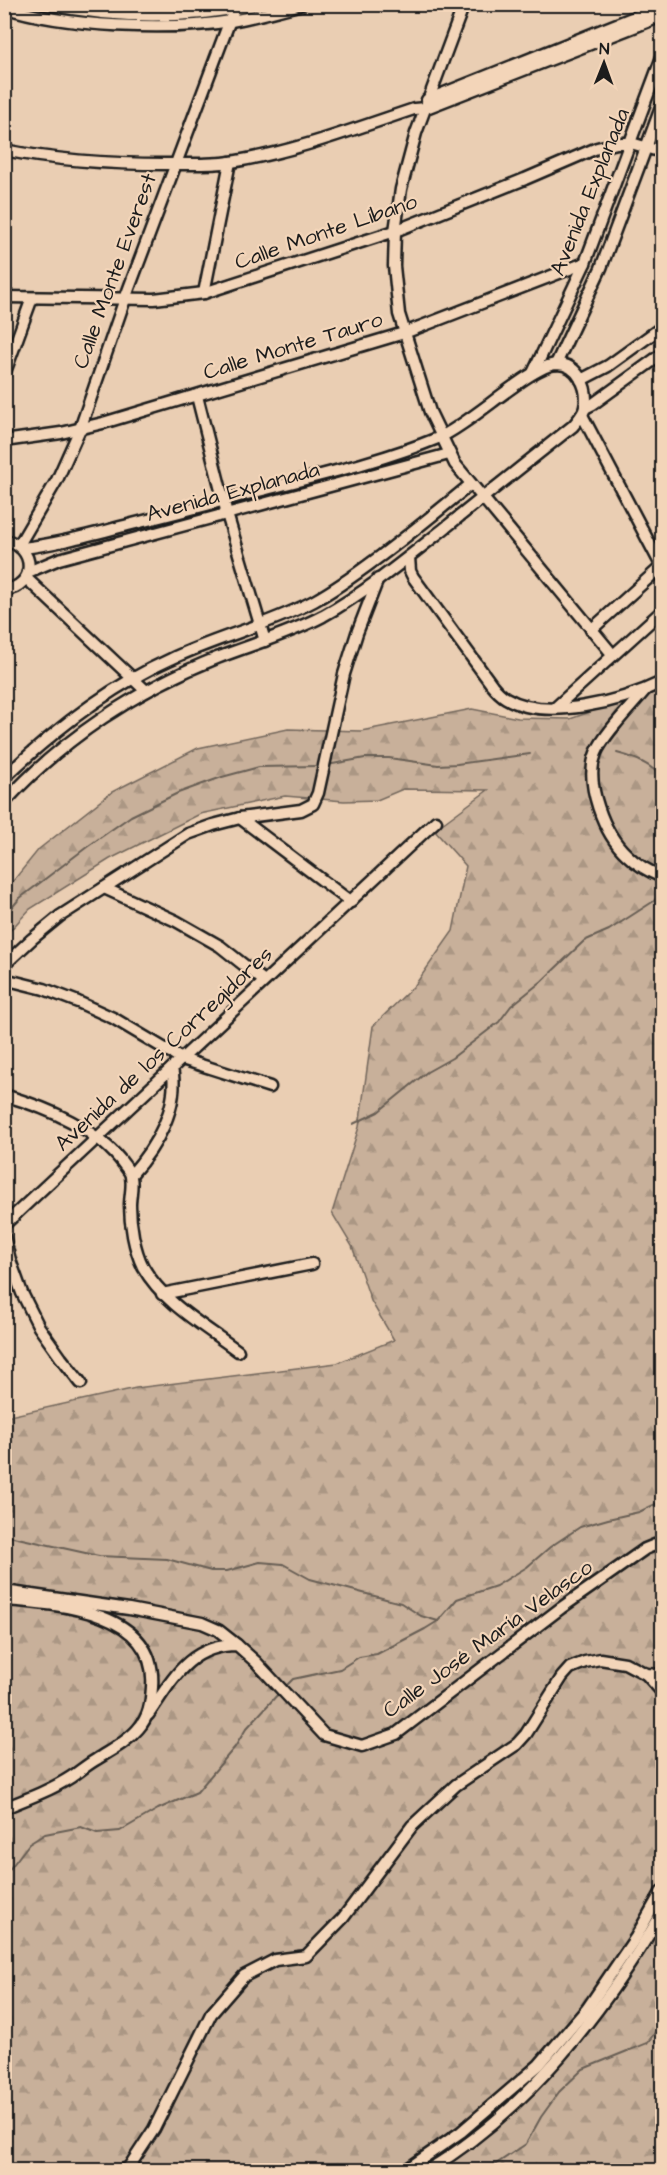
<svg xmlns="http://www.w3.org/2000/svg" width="667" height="2175" viewBox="0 0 667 2175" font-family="'Architects Daughter',sans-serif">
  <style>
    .forest { fill: url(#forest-firs); stroke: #72665b; stroke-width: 1.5 }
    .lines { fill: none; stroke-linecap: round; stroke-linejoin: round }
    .stream { stroke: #685e54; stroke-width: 2 }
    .minor-casing { stroke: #1c1c1c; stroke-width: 15 }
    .minor { stroke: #f3d5b9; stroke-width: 10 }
    .labels { text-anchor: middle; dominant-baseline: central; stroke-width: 4.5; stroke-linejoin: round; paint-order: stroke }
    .street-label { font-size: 22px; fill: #1c1c1c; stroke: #f3d5b9 }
  </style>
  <defs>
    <pattern id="forest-firs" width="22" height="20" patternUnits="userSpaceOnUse" patternTransform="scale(1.5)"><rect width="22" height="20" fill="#c8b09a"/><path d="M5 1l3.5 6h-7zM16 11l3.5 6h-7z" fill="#ab9784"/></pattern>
  </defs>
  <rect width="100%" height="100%" fill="#eaceb3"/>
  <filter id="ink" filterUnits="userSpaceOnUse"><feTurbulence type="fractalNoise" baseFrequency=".0167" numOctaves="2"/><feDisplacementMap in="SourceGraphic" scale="12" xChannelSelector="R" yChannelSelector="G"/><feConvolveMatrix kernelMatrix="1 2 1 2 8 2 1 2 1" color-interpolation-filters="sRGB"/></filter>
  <g filter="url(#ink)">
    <path class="forest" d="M662,687V2170H5V1417L136,1388L337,1363L394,1340L371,1301L352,1246L332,1213L359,1127L373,1026L415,985L453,931L466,866L434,830L488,790L403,789L377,800L344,801L285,796L200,814L110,859L30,909L5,936V891L39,849L112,792L198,748L288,729L361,731L472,709L518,718L570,719Z"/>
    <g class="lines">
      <g class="stream">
        <path d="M617,753C634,757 650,764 662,777"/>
        <path d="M327,765L365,758H389L438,765L457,764L530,754"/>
        <path d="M4,917L20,898L87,847L131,816L178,793L222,777L259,767L319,766"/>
        <path d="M353,1124L378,1112L427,1072L452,1058L499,1022L511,1006L542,981L584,941L609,930L654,901L662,890"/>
        <path d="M4,1535L99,1556L167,1559L211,1571H227L260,1562L283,1564L310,1579L401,1603L421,1616L438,1621"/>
        <path d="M285,1687L293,1679L340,1669L359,1657L377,1654L425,1629L438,1621L457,1599L496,1586L527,1567L550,1547L580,1527L608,1519L639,1512L662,1501"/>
        <path d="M4,1871L9,1870L29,1844L45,1834L81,1827L97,1833L120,1831L158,1809L197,1792L235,1747L246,1729L279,1693"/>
        <path d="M487,2170L526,2144L541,2117L559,2092L583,2069L647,2043L662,2024"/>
      </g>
      <defs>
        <g id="minor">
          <path d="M46,4C116,19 189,19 260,4"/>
          <path d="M464,4L416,133L401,189L395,231L394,266L399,314L430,412L455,464L613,655"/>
          <path d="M4,7C63,27 170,31 231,21C255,17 279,10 302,4"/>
          <path d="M427,100L662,6"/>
          <path d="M4,150C58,161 113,164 167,164C188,164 210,165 231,162C294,152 354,129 414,109L426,108L662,16"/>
          <path d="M204,293L230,162"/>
          <path d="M4,297L154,299L204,293L395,231L525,179L597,148L617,143H631L662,152"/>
          <path d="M556,364L601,268L662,105"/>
          <path d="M533,373L585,263L662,57"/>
          <path d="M4,375L32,298"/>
          <path d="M581,380L608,366L662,327"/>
          <path d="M197,396L227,514L265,641"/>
          <path d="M585,408L593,404L662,354"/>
          <path d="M582,415L662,567"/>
          <path d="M4,441L61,433L103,423L404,333L585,263"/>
          <path d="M4,540C37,546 37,587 4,590"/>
          <path d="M19,545L57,480L80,429L125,299L236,4"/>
          <path d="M409,557L410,571L413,577L492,685C496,690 501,695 506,698C546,722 623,701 662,682"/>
          <path d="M28,572L59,559L449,454"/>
          <path d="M26,578L146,691"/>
          <path d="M591,630L662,566"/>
          <path d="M645,690C631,707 604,734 596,753C584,783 604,834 627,855C637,865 650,872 662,877"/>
          <path d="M555,708L662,611"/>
          <path d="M4,778C53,731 108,687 171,659C217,637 269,625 314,601C340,587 363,569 386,552C415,530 443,507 471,484"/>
          <path d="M4,803C62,739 138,689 217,658C253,644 289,634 323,616C366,592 406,559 445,528C487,494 530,460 573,426C577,421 584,414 585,407C589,388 578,364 557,364C531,365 471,424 438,438C377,463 311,477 247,494C208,505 168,515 128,525C93,534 58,544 22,548"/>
          <path d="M240,818L351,902"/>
          <path d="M104,888L176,921L220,946L264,981"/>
          <path d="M4,965L32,939L60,916L188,834L213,825L240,818L301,810L313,804L318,793L344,674L357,633L378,579"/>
          <path d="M4,979L44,989L78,1002L113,1018L182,1059L270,1087"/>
          <path d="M4,1095C47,1108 98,1128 125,1166C127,1169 131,1173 131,1177C133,1186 130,1196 130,1205C130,1224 134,1249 143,1267C164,1304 205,1326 238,1351"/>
          <path d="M131,1175C156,1147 180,1107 172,1068"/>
          <path d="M4,1225L436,821"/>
          <path d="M4,1236L10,1260L22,1293L39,1327L61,1358L81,1383"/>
          <path d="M162,1294L312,1264"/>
          <path d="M4,1591L129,1609L202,1623L218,1630L237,1645"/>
          <path d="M4,1600C59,1604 158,1611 152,1687C151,1703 149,1717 138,1729C127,1742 111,1750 97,1759C88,1764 80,1771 71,1777C51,1790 27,1799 4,1808"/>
          <path d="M646,1674L662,1675"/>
          <path d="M148,1715C173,1679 189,1645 237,1645L256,1662L324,1735L362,1746L396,1734L561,1608L645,1549L662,1542"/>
          <path d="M124,2170L129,2167L154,2129L211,2014L244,1976L275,1960L306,1956L343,1918L412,1826L456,1785L517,1744L526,1734L562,1677L570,1668L585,1662L600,1659L625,1663L646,1674L662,1692"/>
          <path d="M406,2170L461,2132L539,2065L587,2009L636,1937L662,1891"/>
          <path d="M428,2170C528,2110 603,2012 662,1913"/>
        </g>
      </defs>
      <use href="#minor" class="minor-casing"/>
      <use href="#minor" class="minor"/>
    </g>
  </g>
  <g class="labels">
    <g class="street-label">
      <text transform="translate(590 192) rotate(-68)">Avenida Explanada</text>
      <text transform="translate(326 232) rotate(-19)">Calle Monte Líbano</text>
      <text transform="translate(115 271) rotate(-70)">Calle Monte Everest</text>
      <text transform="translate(293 346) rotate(-17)">Calle Monte Tauro</text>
      <text transform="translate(233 492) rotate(-15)">Avenida Explanada</text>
      <text transform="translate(164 1049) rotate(-43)">Avenida de los Corregidores</text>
      <text transform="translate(488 1639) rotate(-36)">Calle José María Velasco</text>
    </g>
  </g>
  <rect width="667" height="2175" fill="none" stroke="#f3d5b9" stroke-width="24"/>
  <rect x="12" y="12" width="643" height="2151" fill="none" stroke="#1c1c1c" stroke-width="2" filter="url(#ink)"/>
  <g transform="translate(604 63) rotate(1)" stroke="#f3d5b9" stroke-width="4.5" paint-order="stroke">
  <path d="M0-4.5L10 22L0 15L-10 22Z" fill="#1c1c1c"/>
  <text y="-9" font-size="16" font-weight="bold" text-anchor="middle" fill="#1c1c1c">N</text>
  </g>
</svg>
